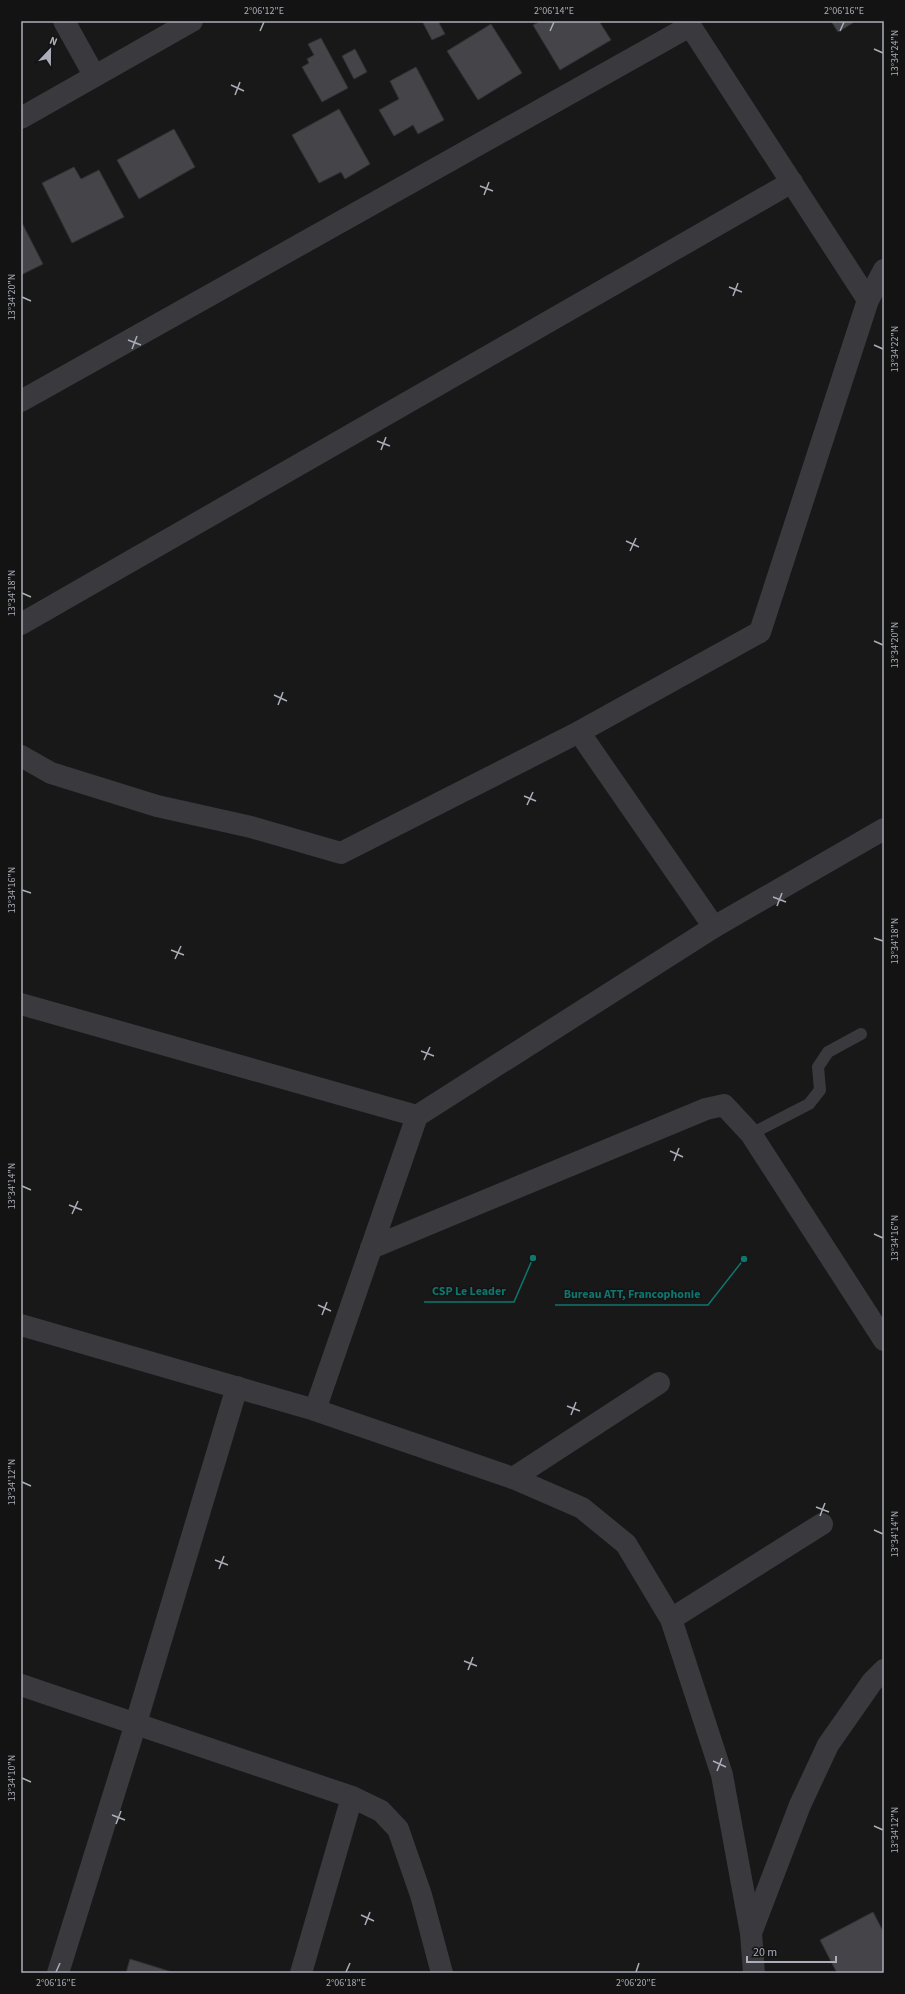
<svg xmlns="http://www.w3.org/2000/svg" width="905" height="1994" viewBox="0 0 905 1994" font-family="'Source Sans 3',sans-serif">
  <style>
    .building { fill: #454549; stroke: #323235 }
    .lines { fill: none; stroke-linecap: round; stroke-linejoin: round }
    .service { stroke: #39393e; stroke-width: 12 }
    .minor { stroke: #39393e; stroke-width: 22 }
    .ticks { fill: none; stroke: #abaeb8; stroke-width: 1.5 }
    .leader { fill: none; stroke: #0f766e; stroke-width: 1.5 }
    .callout-dot { fill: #0f766e; stroke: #131314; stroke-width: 1.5 }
    .callout-label { font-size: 12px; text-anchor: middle; font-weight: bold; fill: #0f766e; stroke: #131314; stroke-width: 3; stroke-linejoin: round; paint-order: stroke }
    .neatline { fill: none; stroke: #abaeb8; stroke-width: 1.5 }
    .ticks-label { font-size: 10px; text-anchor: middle; fill: #abaeb8 }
  </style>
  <rect width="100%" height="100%" fill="#181819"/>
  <g class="building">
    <path d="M422,21H438L445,34L432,40Z"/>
    <path d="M541,21H599L611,40L560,70L533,25Z"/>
    <path d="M831,21H856L838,32Z"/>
    <path d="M491,24L522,73L478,100L447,51Z"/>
    <path d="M321,38L348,88L322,102L302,67L309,63L307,59L314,55L308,44Z"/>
    <path d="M355,49L367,72L354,79L342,56Z"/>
    <path d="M416,67L444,120L418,134L413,125L394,136L379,110L399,99L390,81Z"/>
    <path d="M339,109L370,164L345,179L341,172L319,183L292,135Z"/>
    <path d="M174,129L195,167L139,199L117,160Z"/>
    <path d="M74,167L81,179L99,170L124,217L72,243L42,183Z"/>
    <path d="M21,221L43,264L21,275Z"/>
    <path d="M873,1912L884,1933V1973H837L820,1940Z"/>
    <path d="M130,1959L175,1973H126Z"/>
  </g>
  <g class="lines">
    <path class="service" d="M751,1134L809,1104L820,1090L818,1067L828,1052L861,1034"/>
    <g class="minor">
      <path d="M64,21L94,75"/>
      <path d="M21,118L192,21"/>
      <path d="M868,300L884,270"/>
      <path d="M21,401L690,26"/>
      <path d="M21,624L792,182"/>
      <path d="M579,732L714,927"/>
      <path d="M21,756L51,773L157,806L251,827L341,853L579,732L760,632L868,300L687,21"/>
      <path d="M21,1004L417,1116L714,927L884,829"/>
      <path d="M371,1248L706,1109L724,1105L751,1134L884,1340"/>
      <path d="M21,1325L315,1410L513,1478L582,1508L626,1544L671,1619L722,1775L751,1933L754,1973"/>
      <path d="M315,1410L417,1116"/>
      <path d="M513,1478L659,1383"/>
      <path d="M671,1619L822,1524"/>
      <path d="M21,1685L352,1797L381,1811L398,1829L421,1895L442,1973"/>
      <path d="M751,1933L800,1805L828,1745L872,1682L884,1670"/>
      <path d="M58,1973L136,1723L237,1387"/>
      <path d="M301,1973L352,1797"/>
    </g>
  </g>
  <path class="ticks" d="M260,31L264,22M550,31L554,22M840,31L844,22M874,49L883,53M231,85L244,91M235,95L240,82M480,186L493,191M484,195L489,182M729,287L742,292M733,296L738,283M22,297L31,301M128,340L141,345M874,345L883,349M132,349L137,336M377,441L390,446M381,450L386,437M626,541L639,547M630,551L636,538M22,593L31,597M874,641L883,645M274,695L287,701M278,705L283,692M524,796L536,801M527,805L533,792M22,890L31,893M773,897L786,902M777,906L782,893M874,938L883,941M171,950L184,955M175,959L181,946M421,1051L434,1056M424,1060L430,1047M670,1151L683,1157M674,1161L679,1148M22,1186L31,1190M69,1205L82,1210M72,1214L78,1201M874,1234L883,1238M318,1305L331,1311M322,1315L327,1302M567,1406L580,1411M571,1415L576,1402M22,1482L31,1486M816,1507L829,1512M820,1516L825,1503M874,1530L883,1534M215,1560L228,1565M219,1569L224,1556M464,1661L477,1666M468,1670L473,1657M713,1761L726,1767M717,1771L722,1758M22,1778L31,1782M112,1815L125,1820M116,1824L121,1811M874,1826L883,1830M361,1915L374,1921M365,1925L370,1912M56,1972L60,1963M346,1972L350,1963M636,1972L639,1963"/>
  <path class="leader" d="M533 1258L514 1302H424M744 1259L708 1305H555"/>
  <g class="callout-dot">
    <circle cx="533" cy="1258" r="4"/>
    <circle cx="744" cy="1259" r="4"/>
  </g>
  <g class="callout-label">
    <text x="469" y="1295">CSP Le Leader</text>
    <text x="632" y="1298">Bureau ATT, Francophonie</text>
  </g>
  <rect width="905" height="1994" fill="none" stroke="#131314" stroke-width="44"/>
  <g transform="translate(50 50) rotate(22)" stroke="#131314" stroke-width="3" paint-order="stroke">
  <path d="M0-3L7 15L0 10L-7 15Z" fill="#abaeb8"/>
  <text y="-6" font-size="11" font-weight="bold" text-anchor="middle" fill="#abaeb8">N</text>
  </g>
  <path d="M747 1956v6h89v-6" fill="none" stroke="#abaeb8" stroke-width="2"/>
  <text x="753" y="1956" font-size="12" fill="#abaeb8" stroke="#131314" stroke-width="3" paint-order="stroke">20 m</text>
  <rect x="22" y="22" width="861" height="1950" class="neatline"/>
  <g class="ticks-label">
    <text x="264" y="14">2°06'12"E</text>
    <text x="554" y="14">2°06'14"E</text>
    <text x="844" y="14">2°06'16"E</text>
    <text transform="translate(894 53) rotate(-90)" y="4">13°34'24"N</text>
    <text transform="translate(11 297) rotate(-90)" y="4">13°34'20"N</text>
    <text transform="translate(894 349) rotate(-90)" y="4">13°34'22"N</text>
    <text transform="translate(11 593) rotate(-90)" y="4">13°34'18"N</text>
    <text transform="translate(894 645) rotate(-90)" y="4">13°34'20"N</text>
    <text transform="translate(11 890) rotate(-90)" y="4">13°34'16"N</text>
    <text transform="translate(894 941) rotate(-90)" y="4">13°34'18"N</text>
    <text transform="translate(11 1186) rotate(-90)" y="4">13°34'14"N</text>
    <text transform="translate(894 1238) rotate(-90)" y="4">13°34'16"N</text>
    <text transform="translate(11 1482) rotate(-90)" y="4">13°34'12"N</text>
    <text transform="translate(894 1534) rotate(-90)" y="4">13°34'14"N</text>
    <text transform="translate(11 1778) rotate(-90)" y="4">13°34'10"N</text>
    <text transform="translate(894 1830) rotate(-90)" y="4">13°34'12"N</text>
    <text x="56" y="1986">2°06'16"E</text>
    <text x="346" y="1986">2°06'18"E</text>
    <text x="636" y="1986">2°06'20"E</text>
  </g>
</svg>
